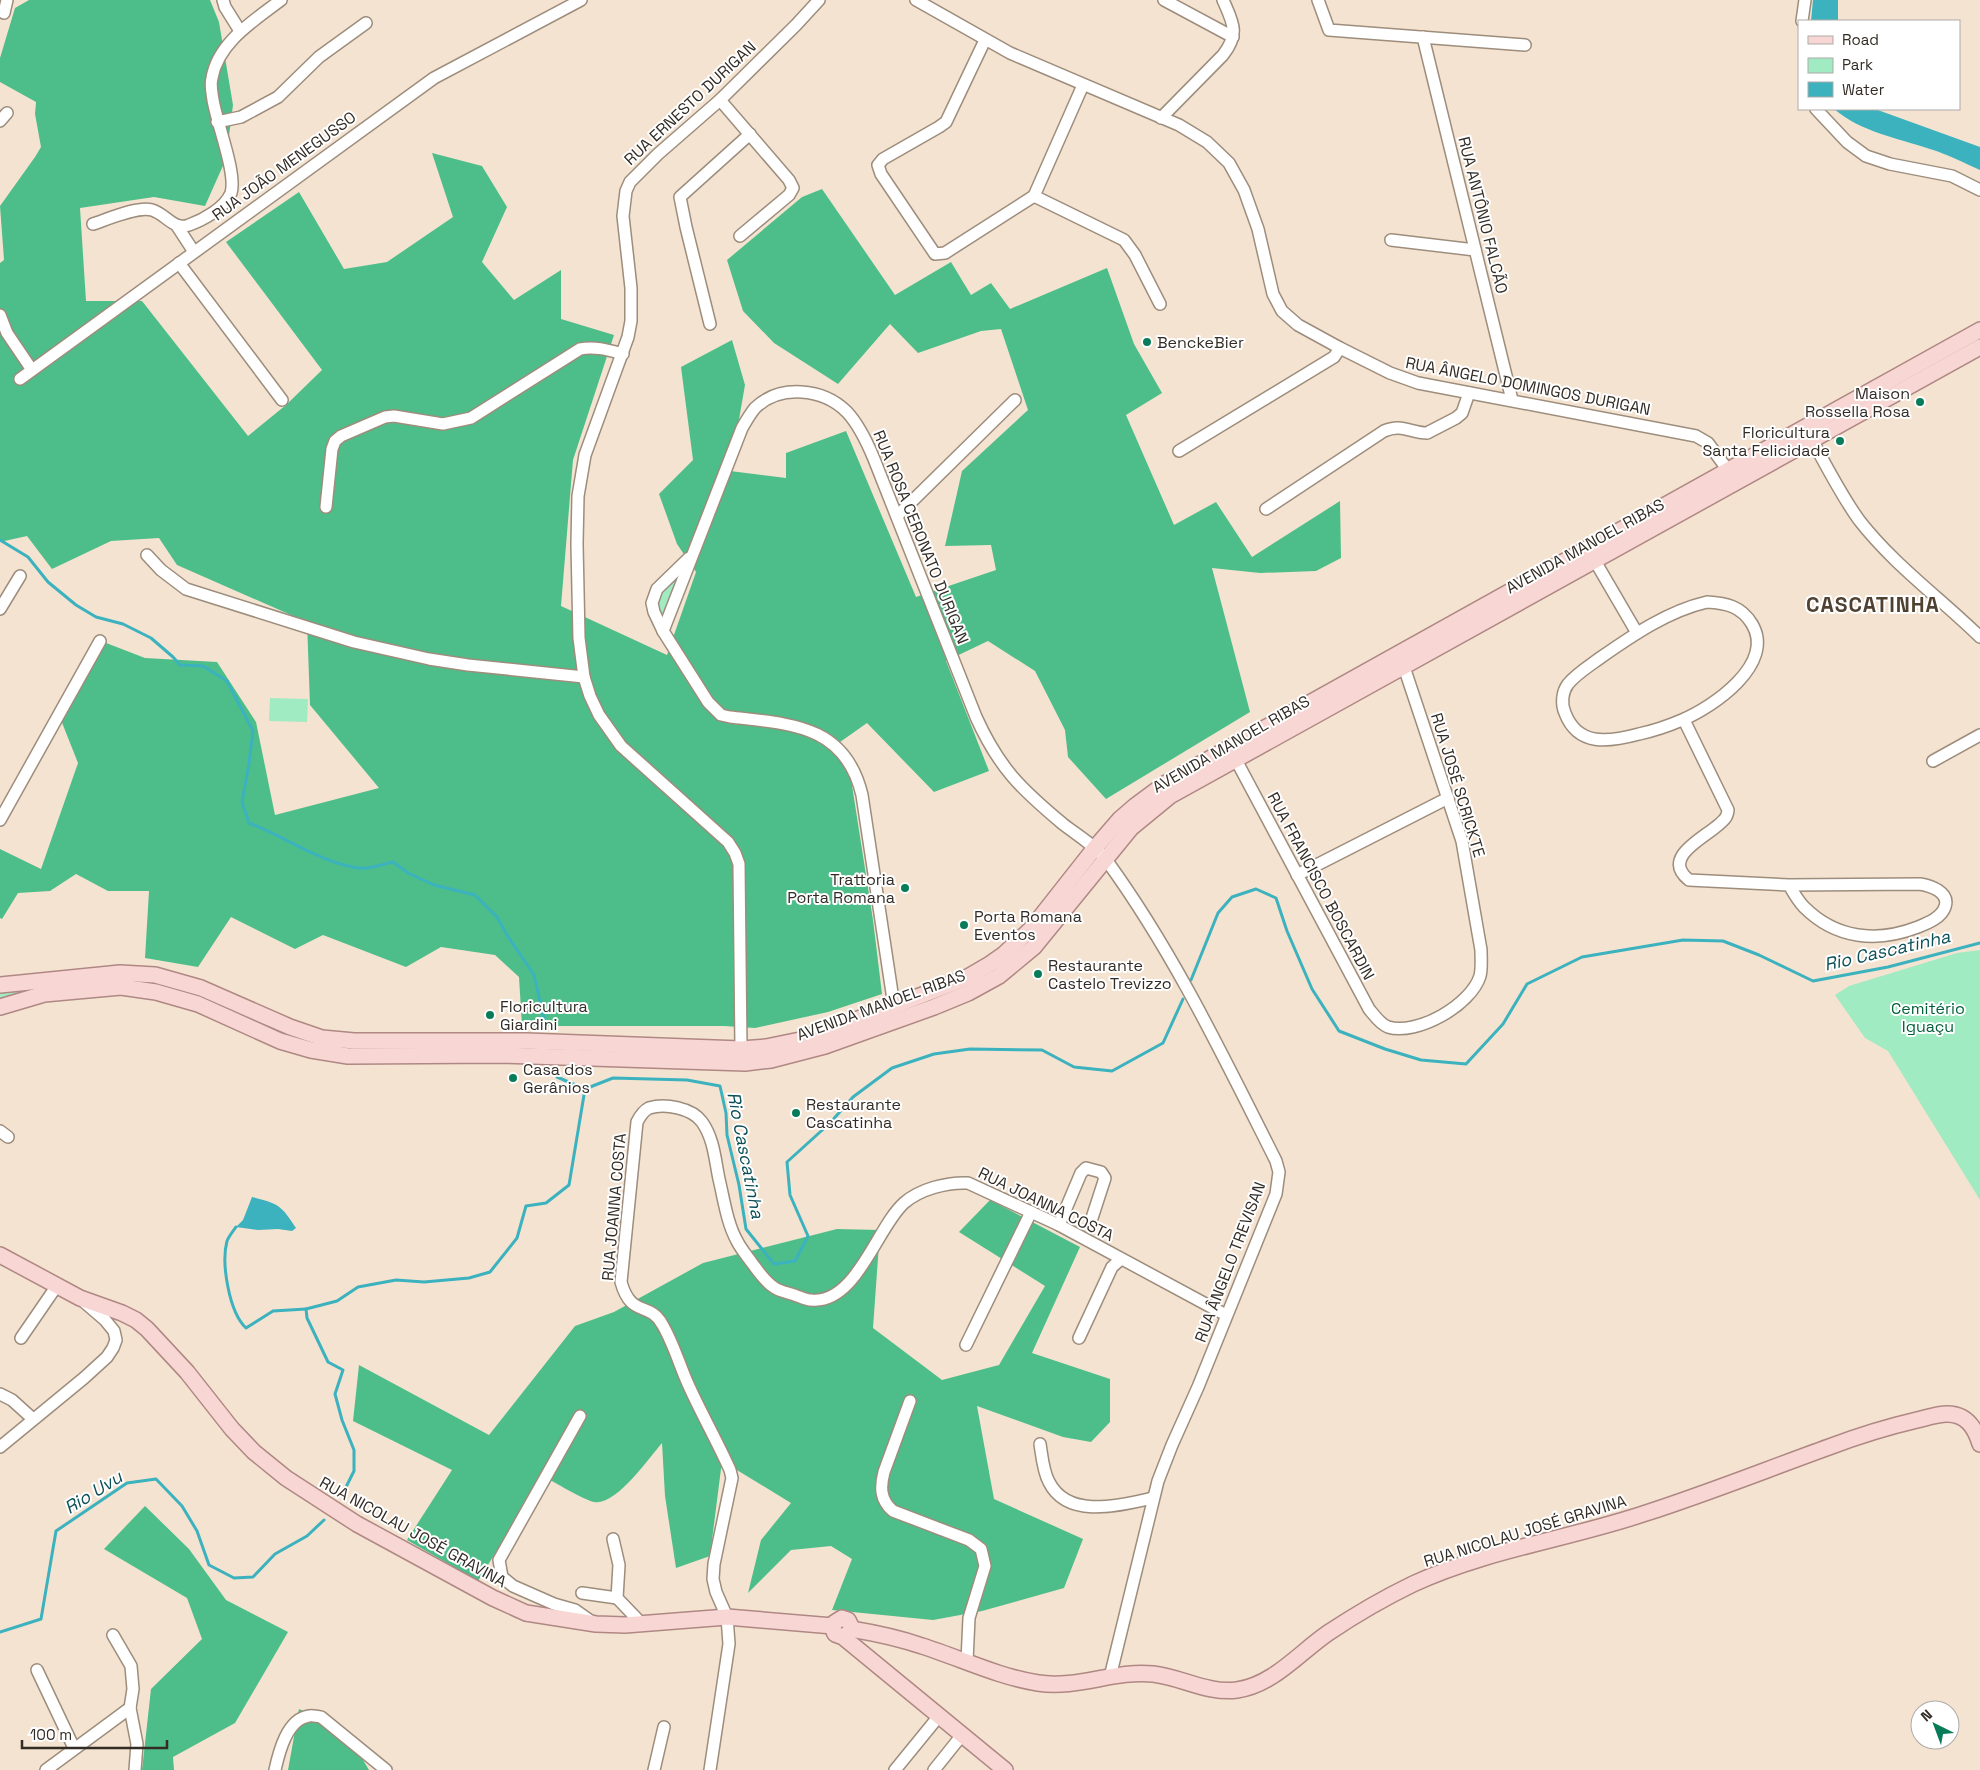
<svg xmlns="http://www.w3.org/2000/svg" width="1980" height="1770" viewBox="0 0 1980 1770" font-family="'Space Grotesk',sans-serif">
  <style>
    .green { fill: #a0ebc2 }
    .forest { fill: #4dbe89 }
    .water { fill: #3bb2be }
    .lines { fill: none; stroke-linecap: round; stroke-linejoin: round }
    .stream { stroke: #3bb2be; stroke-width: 3 }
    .minor-casing { stroke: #9d8d7c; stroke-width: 14 }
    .major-casing { stroke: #af8884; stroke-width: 18 }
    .minor { stroke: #fff; stroke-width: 11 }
    .major { stroke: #f8d6d4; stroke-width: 15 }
    .poi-dot { fill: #087c58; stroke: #fff; stroke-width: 2 }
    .labels { text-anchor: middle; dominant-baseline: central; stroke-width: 4; stroke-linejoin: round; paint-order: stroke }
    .street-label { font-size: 16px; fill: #322c25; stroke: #fff }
    .poi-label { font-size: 16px; fill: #322c25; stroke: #fff; text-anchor: start }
    .park-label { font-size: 16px; fill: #045f3d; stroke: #fff }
    .water-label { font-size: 18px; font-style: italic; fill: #0b5057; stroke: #fff }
    .district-label { font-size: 21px; font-weight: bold; letter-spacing: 1px; fill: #4f4131; stroke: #fff }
  </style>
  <rect width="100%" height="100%" fill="#f5e3d1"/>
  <g class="green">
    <path d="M682,572L662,621C652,591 661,593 682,572Z"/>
    <path d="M270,698L308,699L307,722L269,721Z"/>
    <path d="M1980,950V1200L1888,1051L1865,1038L1835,995L1849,986L1957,953Z"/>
    <path d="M0,989H33V991L0,1003Z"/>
  </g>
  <g class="forest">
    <path d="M29,0H210L219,22L233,105L226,159L205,206L154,197L80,208L86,301H142L248,436L286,405L322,370L226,242L299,192L344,269L387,262L453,217L432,153L482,166L507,207L482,262L514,300L561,270V319L614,335L573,460L561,606L667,655L696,572L677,544L659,494L693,460L681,367L732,340L745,385L730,471L786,478V453L846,431L916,597L996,570L991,545L945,546L962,471L1028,410L1001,329L981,331L918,353L890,324L838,384L774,343L743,311L727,260L802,197L822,189L895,295L951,262L971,295L991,283L1010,309L1107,268L1134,344L1162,393L1126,415L1174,525L1216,502L1252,557L1340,501L1341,558L1316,571L1260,573L1212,568L1250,712L1106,799L1068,757L1065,730L1035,671L988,641L946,661L989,771L934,792L867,723L833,747L843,762L851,779L873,920L882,994L828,1012L755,1028L724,1026H522L519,977L495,955L441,947L406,967L323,935L295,949L231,917L198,967L145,958L149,891H108L76,874L50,891L18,893L2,919L0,918V849L41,869L78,763L59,715L101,641L145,658L217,662L256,722L275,815L379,788L310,705L307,622L177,565L159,538L111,541L52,569L27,536L0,542V263L4,260L0,206L35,157L41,147L35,114L36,102L0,82V58L15,8Z"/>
    <path d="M990,1200L1080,1247L1032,1353L1110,1379V1422L1091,1442L1063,1437L977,1406L994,1499L1083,1539L1064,1588L982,1611L933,1620L832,1610L852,1559L831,1546L791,1550L748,1593L761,1540L791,1503L722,1461L710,1556L676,1568L665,1496L662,1443C649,1458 616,1506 594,1502C584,1500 554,1482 543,1476L478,1581L407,1540L452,1470L353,1421L359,1365L489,1435L575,1326L614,1312L703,1263L837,1229L880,1230L873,1328L942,1380L999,1365L1045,1286L959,1232Z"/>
    <path d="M145,1506L189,1549L226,1600L288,1632L235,1723L173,1757L174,1770H142L151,1689L202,1639L187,1598L104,1549Z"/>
    <path d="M299,1709L345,1730L369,1770H288Z"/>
  </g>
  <g class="water">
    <path d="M1813,0H1838V21H1811Z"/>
    <path d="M1834,109H1875L1980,147V170C1964,163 1947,154 1930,149C1897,138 1861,132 1834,109Z"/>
    <path d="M252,1197C279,1204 281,1205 296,1228L292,1231L278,1229L258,1230L236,1227L243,1220Z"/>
  </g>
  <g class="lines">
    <g class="stream">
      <path d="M0,540L28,557L48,582L76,605L96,617L123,624L151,638L173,657L180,665L203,666L227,681L253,731L249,764L242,802L249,823C286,837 319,862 358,868C368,870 382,864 393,862L408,873L434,885L475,895L497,917L507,935L534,975L545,1023"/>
      <path d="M1191,980L1218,913L1232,897L1256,889L1276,898L1287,931L1312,989L1339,1031L1385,1049L1421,1060L1466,1064L1503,1024L1527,984L1582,957L1683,940L1723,941L1759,955L1813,981L1888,967L1980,943"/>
      <path d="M557,1077L585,1089L613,1078L687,1080L720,1086L726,1113L727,1135L739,1185L746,1229L774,1264L795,1261L808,1236L790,1195L787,1162L830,1123L853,1097L892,1068L934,1054L970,1049L1042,1050L1074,1067L1112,1071L1163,1043L1183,999"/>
      <path d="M236,1227C233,1231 229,1236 227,1241C221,1263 229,1312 246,1328L273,1311L306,1309"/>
      <path d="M345,1489L354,1471V1450L342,1420L335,1394L343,1370L328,1362L307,1318L306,1309L337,1301L358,1287L396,1280L424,1282L469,1278L490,1272L517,1238L526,1206L546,1203L569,1185L585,1089"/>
      <path d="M0,1632L41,1619L56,1531L127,1483L156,1479L182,1506L197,1531L209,1565L234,1578L253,1577L275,1554L307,1536L324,1520"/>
    </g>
    <defs>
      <g id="minor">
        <path d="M223,0L225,7L240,31"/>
        <path d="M916,0L1010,53L1179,125L1207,142L1229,163L1244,190L1258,229L1273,294L1282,311L1298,325L1340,348L1390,373L1418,383L1696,436L1708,443L1733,477"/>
        <path d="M1164,0L1233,37"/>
        <path d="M1318,0L1329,30L1525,45"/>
        <path d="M4,13L7,0"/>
        <path d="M1802,21L1805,0"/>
        <path d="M1423,37L1512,400"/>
        <path d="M985,40L946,122L939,127L883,159L878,165L881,174L935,254L945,253L1034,196L1083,85"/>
        <path d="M720,100L789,180L793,188L789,195L740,236"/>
        <path d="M1816,109L1847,142L1866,156L1890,164L1952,176L1980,190"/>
        <path d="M1161,118L1223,55C1240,33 1233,23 1223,0"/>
        <path d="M0,121L7,113"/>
        <path d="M217,122L241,117L278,97L319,57L366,23"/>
        <path d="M1034,196L1124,240L1135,255L1160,304"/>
        <path d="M93,224C108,219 138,206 152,210C166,214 174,231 189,225C203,220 225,208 231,193C237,174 217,124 213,100C212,93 210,85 212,78C218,42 255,20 281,0"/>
        <path d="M177,226L194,252"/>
        <path d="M1391,240L1475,250"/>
        <path d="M179,263L282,400"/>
        <path d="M0,315L7,333L32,370"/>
        <path d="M710,324L686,227L680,197L750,134"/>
        <path d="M20,379L434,78L581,0"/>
        <path d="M1812,440C1827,467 1841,495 1859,520C1893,564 1940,598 1980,637"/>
        <path d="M1179,451L1334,357L1340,348"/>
        <path d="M326,507L332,449L335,441L341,436L385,417L394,416L443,424L471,418L580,349C595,346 608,350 623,354"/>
        <path d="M1266,509L1384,431C1402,423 1410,433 1427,433L1456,418L1462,413L1469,393"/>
        <path d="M897,516L1015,400"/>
        <path d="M147,555L161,570L186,589L354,642L429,659L468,665L584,677"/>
        <path d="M689,558L657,589L652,603L654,612L663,631L708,702L721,715L730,717C790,724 845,724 862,795L894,1006"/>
        <path d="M1595,561L1637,633"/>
        <path d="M1707,602C1726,603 1741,606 1752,624C1776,664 1713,707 1682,720C1668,726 1653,731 1639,734C1609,742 1578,747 1565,713C1561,704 1562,692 1568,684C1576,674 1589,666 1600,658C1633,635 1668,611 1707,602Z"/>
        <path d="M0,609L20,576"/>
        <path d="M663,631L742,428C746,421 750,414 755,408C780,384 823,388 847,412C859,425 867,442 874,459L976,717C999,768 1021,789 1063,824C1077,835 1096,846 1107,861C1174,953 1224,1058 1276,1161L1279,1172L1276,1194L1198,1387L1172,1445L1158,1481L1110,1677"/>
        <path d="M1684,720L1728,810C1728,811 1727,816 1726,817C1716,834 1657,854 1689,880L1789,885L1920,884C1931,886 1950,892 1945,907C1941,918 1928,923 1918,927C1877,943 1836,939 1804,907C1798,901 1793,892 1789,885"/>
        <path d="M1236,760L1369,1009C1374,1015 1380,1024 1388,1027C1417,1036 1471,1005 1480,976C1482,968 1481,959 1481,950L1462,841L1404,667"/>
        <path d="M1933,761L1980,735"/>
        <path d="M0,820L100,641"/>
        <path d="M1297,875L1448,798"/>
        <path d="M741,1049L739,864L735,853L728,842L621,746L599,715L590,696L584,677L579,638L577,544L578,496L585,455L628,337L631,321V288L623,216L626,191L630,182L658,154L720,100L796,25L819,0"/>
        <path d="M0,1131L8,1137"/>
        <path d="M1059,1225L1081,1173L1086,1168L1101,1172L1105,1178L1092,1218"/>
        <path d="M21,1338L56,1287"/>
        <path d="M1079,1338L1112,1267L1121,1259"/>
        <path d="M966,1345L1031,1212"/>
        <path d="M0,1394L12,1400L33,1419"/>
        <path d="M910,1401L884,1472C880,1487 880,1500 893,1511L969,1540L981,1549L985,1566L969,1618L967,1661"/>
        <path d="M580,1416L499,1560L502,1577L513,1586L554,1604L575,1610L592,1622"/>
        <path d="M1040,1444C1042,1456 1043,1471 1049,1482C1068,1520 1121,1505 1153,1498"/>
        <path d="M0,1447L84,1378L107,1357L113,1348L116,1340L114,1331L105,1320L83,1301"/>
        <path d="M582,1593L617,1598L619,1565L613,1539"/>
        <path d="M617,1598L642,1624"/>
        <path d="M113,1635L131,1666L133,1689L130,1708L137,1744L135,1770"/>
        <path d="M37,1670L74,1748"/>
        <path d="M46,1770L130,1708"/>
        <path d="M275,1770C279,1752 287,1719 309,1716C313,1715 318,1717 321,1717L386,1770"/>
        <path d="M654,1770L664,1727"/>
        <path d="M710,1770L729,1644L727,1617L716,1592L713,1579L714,1564L732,1478L730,1470C717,1441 701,1413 688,1384C679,1364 673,1342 662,1324C649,1301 631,1318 621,1282L637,1122C640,1116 643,1111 649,1108C665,1103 692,1108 702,1122C714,1139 715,1160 719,1179C724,1200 727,1223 737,1241C741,1249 747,1256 752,1263C758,1271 766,1283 775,1288C781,1292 790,1293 797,1296C801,1297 806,1300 811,1300C856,1305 877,1227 904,1203C920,1189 947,1182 968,1183L1059,1225L1226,1315"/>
        <path d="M895,1770L939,1716"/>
        <path d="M934,1770L962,1735"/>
      </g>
      <g id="major">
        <path d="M0,985L120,973L155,975L201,988L290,1027L322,1038L354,1041H526L741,1049L766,1047L800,1040L894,1006L966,978L990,964L1003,955L1031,929L1094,849L1120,819L1135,806L1166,783L1980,330"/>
        <path d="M0,1007L44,994L121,987L156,992L198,1004L280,1041L311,1050L348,1056L500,1055L745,1063L771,1060L825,1046L934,1007L968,993L999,976L1034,947L1131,828L1170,796L1980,347"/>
        <path d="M0,1255L80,1298L122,1313L136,1320L147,1329L187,1372L232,1429L254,1452L286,1478L357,1524L493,1598L526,1613L596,1624L625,1625L727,1617L833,1626"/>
        <path d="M851,1629C875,1633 899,1638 922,1646C960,1658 999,1677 1038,1683C1078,1689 1114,1670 1153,1674C1181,1677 1208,1694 1237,1690C1273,1685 1299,1653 1328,1633C1355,1615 1384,1598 1413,1584C1486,1550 1569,1539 1646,1513C1708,1493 1768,1469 1829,1447C1858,1436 1887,1427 1917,1420C1926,1418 1937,1414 1947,1414C1966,1414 1975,1427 1980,1444"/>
        <path d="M843,1637L850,1632L851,1626L848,1620L842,1618L834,1623L833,1629L835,1634L843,1637L1005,1770"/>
      </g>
    </defs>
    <use href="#minor" class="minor-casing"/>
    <use href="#major" class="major-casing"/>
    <use href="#minor" class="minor"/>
    <use href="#major" class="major"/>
  </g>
  <g class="poi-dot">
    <circle cx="1147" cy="342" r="5"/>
    <circle cx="1920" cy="402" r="5"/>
    <circle cx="1840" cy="441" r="5"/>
    <circle cx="905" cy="888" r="5"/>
    <circle cx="964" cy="925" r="5"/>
    <circle cx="1038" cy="974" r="5"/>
    <circle cx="490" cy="1015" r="5"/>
    <circle cx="513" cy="1078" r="5"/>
    <circle cx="796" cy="1113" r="5"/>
  </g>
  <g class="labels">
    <g class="street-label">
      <text transform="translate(690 103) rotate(-43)">RUA ERNESTO DURIGAN</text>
      <text transform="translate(284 166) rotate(-36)">RUA JOÃO MENEGUSSO</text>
      <text transform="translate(1483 215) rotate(76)">RUA ANTÔNIO FALCÃO</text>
      <text transform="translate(1528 386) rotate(11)">RUA ÂNGELO DOMINGOS DURIGAN</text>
      <text transform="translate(921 537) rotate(68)">RUA ROSA CERONATO DURIGAN</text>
      <text transform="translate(1585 546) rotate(-29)">AVENIDA MANOEL RIBAS</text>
      <text transform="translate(1231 744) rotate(-30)">AVENIDA MANOEL RIBAS</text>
      <text transform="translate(1458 785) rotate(73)">RUA JOSÉ SCRICKTE</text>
      <text transform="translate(1321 886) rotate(62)">RUA FRANCISCO BOSCARDIN</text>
      <text transform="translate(881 1005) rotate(-20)">AVENIDA MANOEL RIBAS</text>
      <text transform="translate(1046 1204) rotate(26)">RUA JOANNA COSTA</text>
      <text transform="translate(614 1207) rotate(-85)">RUA JOANNA COSTA</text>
      <text transform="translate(1230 1262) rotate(-69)">RUA ÂNGELO TREVISAN</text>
      <text transform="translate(1525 1531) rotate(-17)">RUA NICOLAU JOSÉ GRAVINA</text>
      <text transform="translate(413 1532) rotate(29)">RUA NICOLAU JOSÉ GRAVINA</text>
    </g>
    <g class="poi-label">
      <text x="1157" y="342">BenckeBier</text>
      <text x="1910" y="393" text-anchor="end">Maison<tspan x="1910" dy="18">Rossella Rosa</tspan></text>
      <text x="1830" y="432" text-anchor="end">Floricultura<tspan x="1830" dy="18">Santa Felicidade</tspan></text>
      <text x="895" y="879" text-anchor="end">Trattoria<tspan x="895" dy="18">Porta Romana</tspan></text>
      <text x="974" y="916">Porta Romana<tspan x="974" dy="18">Eventos</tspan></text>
      <text x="1048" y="965">Restaurante<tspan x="1048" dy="18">Castelo Trevizzo</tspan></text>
      <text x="500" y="1006">Floricultura<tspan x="500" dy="18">Giardini</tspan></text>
      <text x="523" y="1069">Casa dos<tspan x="523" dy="18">Gerânios</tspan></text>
      <text x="806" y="1104">Restaurante<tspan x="806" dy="18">Cascatinha</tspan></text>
    </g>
    <g class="park-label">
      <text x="1928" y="1008">Cemitério<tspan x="1928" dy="18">Iguaçu</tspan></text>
    </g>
    <g class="water-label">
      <text transform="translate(1887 950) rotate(-13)">Rio Cascatinha</text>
      <text transform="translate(746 1155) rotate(79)">Rio Cascatinha</text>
      <text transform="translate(93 1492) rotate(-32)">Rio Uvu</text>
    </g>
    <g class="district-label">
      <text x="1873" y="604">CASCATINHA</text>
    </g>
  </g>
  <rect x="1798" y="20" width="162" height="90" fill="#ffffff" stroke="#adaba8"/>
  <rect x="1808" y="36" width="25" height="8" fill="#f8d6d4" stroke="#adaba8"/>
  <text x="1842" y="45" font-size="15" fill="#322c25">Road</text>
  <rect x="1808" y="58" width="25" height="15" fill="#a0ebc2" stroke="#adaba8"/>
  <text x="1842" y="70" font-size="15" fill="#322c25">Park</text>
  <rect x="1808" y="82" width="25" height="15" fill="#3bb2be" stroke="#adaba8"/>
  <text x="1842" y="95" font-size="15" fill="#322c25">Water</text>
  <g transform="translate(1935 1725) rotate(318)"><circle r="24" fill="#ffffff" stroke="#adaba8"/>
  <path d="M0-4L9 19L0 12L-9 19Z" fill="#087c58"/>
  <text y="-8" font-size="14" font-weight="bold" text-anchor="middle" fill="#322c25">N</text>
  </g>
  <path d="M22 1740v8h145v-8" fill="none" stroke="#322c25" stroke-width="2.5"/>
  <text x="30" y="1740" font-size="15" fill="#322c25" stroke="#ffffff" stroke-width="4" paint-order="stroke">100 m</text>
</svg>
